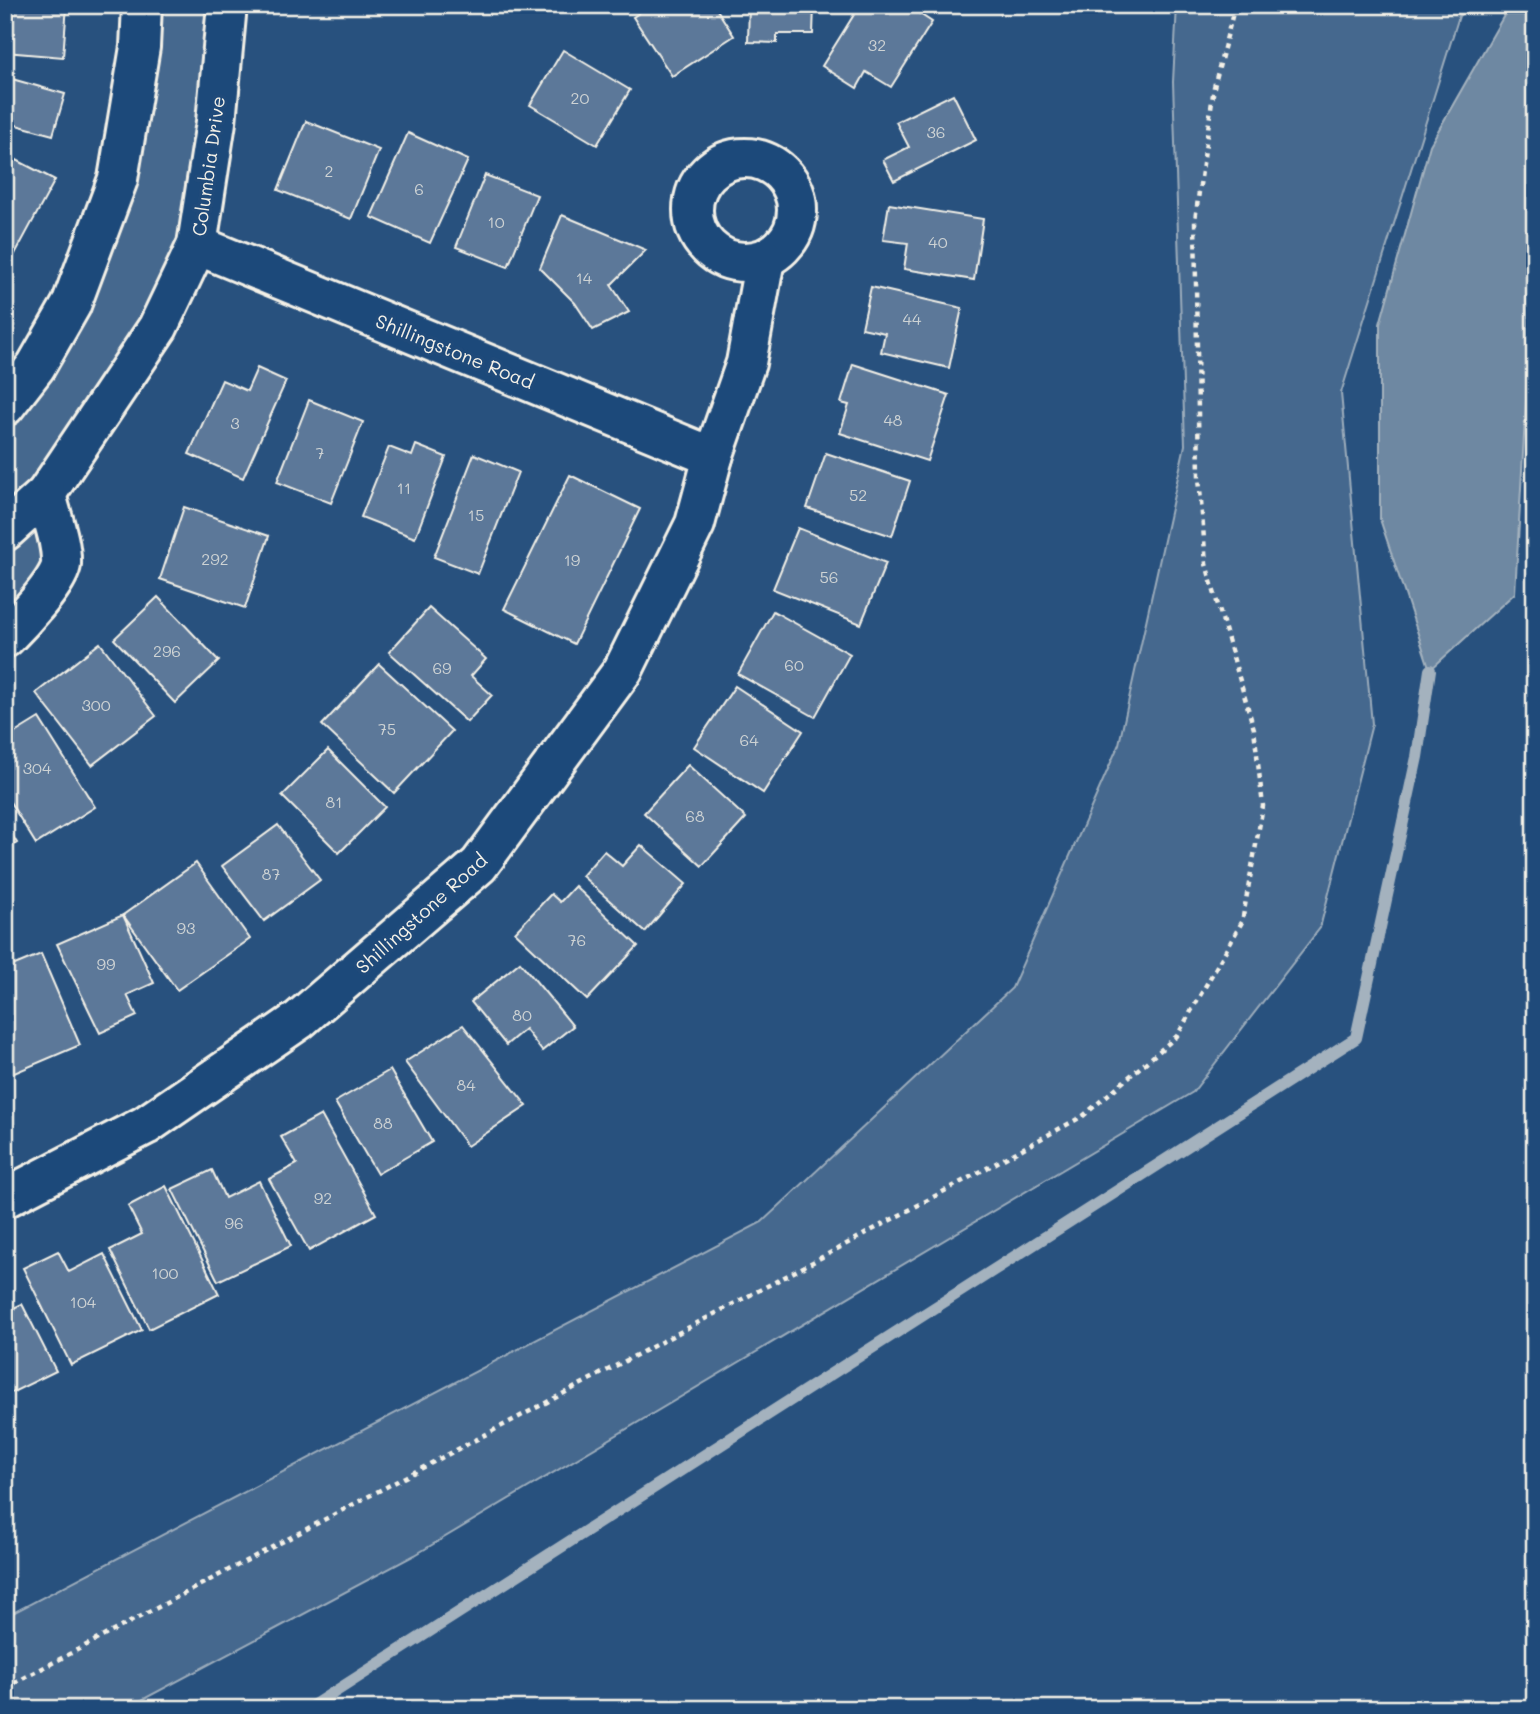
<svg xmlns="http://www.w3.org/2000/svg" width="1540" height="1714" viewBox="0 0 1540 1714" font-family="Mali,sans-serif">
  <style>
    .green { fill: #45688e; stroke: #9cacbb; stroke-width: 2 }
    .water { fill: #6e88a2; stroke: #a4b2be; stroke-width: 2 }
    .lines { fill: none; stroke-linecap: round; stroke-linejoin: round }
    .stream { stroke: #a4b2be; stroke-width: 12 }
    .building { fill: #5b7899; stroke: #f4f1e8; stroke-width: 2 }
    .minor-casing { stroke: #f4f1e8; stroke-width: 44 }
    .path { stroke: #f4f1e8; stroke-width: 4.5; stroke-dasharray: 5 5; stroke-linecap: butt }
    .minor { stroke: #1f4a7a; stroke-width: 38 }
    .labels { text-anchor: middle; dominant-baseline: central; stroke-width: 7; stroke-linejoin: round; paint-order: stroke }
    .number-label { font-size: 16px; fill: #ced3d4 }
    .street-label { font-size: 19px; fill: #f4f1e8; stroke: #1f4a7a }
  </style>
  <rect width="100%" height="100%" fill="#28517e"/>
  <filter id="ink" filterUnits="userSpaceOnUse"><feTurbulence type="fractalNoise" baseFrequency=".0143" numOctaves="2"/><feDisplacementMap in="SourceGraphic" scale="14" xChannelSelector="R" yChannelSelector="G"/><feConvolveMatrix kernelMatrix="1 2 1 2 8 2 1 2 1" color-interpolation-filters="sRGB"/></filter>
  <g filter="url(#ink)">
    <g class="green">
      <path d="M142,5H227L197,245L46,494L69,565L5,630V406L71,305Z"/>
      <path d="M1177,5H1472L1459,16L1341,393L1372,724L1320,928L1193,1092L415,1555L125,1709H5V1617L762,1222L1012,988L1119,744L1185,445L1173,82Z"/>
    </g>
    <path class="water" d="M1510,5H1535V292L1532,296L1515,593L1430,670L1380,519V324L1430,145Z"/>
    <g class="lines">
      <path class="stream" d="M308,1709L1356,1038L1417,757L1430,670"/>
    </g>
    <g class="building">
      <path d="M5,5H67L63,57L5,52Z"/>
      <path d="M651,5H714L734,36L672,76L633,17Z"/>
      <path d="M749,5H814L813,34H777V43L748,42Z"/>
      <path d="M860,5H906L932,22L891,87L866,72L857,88L822,66Z"/>
      <path d="M563,50L630,90L597,145L530,105Z"/>
      <path d="M5,77L65,94L53,135L5,122Z"/>
      <path d="M953,94L976,140L894,181L883,160L909,147L896,122Z"/>
      <path d="M306,121L379,150L351,219L278,190Z"/>
      <path d="M408,133L468,160L430,243L371,217Z"/>
      <path d="M5,154L55,180L15,254L5,249Z"/>
      <path d="M485,175L537,195L508,267L456,247Z"/>
      <path d="M889,204L983,219L974,280L904,269L908,243L883,240Z"/>
      <path d="M562,215L646,250L611,285L629,312L593,330L575,303L540,268Z"/>
      <path d="M871,287L962,308L949,368L881,352L885,333L862,328Z"/>
      <path d="M853,364L949,395L927,461L840,433L849,405L841,403Z"/>
      <path d="M257,368L286,381L243,478L189,454L222,380L247,391Z"/>
      <path d="M309,400L363,422L331,503L277,482Z"/>
      <path d="M416,445L446,457L415,538L361,517L389,447L412,456Z"/>
      <path d="M826,453L910,481L892,536L807,508Z"/>
      <path d="M474,454L518,472L478,574L434,557Z"/>
      <path d="M570,475L640,509L574,644L504,609Z"/>
      <path d="M184,507L269,536L245,608L160,579Z"/>
      <path d="M798,528L886,563L861,624L773,589Z"/>
      <path d="M158,597L219,661L175,703L114,639Z"/>
      <path d="M429,608L486,659L471,676L492,695L467,722L389,652Z"/>
      <path d="M773,611L850,654L815,717L738,674Z"/>
      <path d="M100,643L156,716L92,765L36,693Z"/>
      <path d="M379,664L452,731L394,793L322,725Z"/>
      <path d="M735,686L803,731L763,793L694,747Z"/>
      <path d="M39,718L95,807L36,844L5,794V739Z"/>
      <path d="M328,750L385,807L339,853L282,796Z"/>
      <path d="M688,765L746,818L702,866L644,813Z"/>
      <path d="M5,824L17,843L5,851Z"/>
      <path d="M278,825L320,880L264,921L222,866Z"/>
      <path d="M641,845L686,884L645,932L582,876L604,851L622,866Z"/>
      <path d="M196,863L250,939L177,990L123,915Z"/>
      <path d="M575,886L638,946L587,1000L515,932L551,894L560,902Z"/>
      <path d="M123,915L154,983L127,995L137,1016L100,1033L57,944Z"/>
      <path d="M41,954L80,1045L12,1074L5,1057V969Z"/>
      <path d="M520,962L573,1026L542,1051L525,1029L506,1045L471,1002Z"/>
      <path d="M463,1025L527,1106L467,1146L405,1062Z"/>
      <path d="M390,1070L432,1142L377,1174L335,1102Z"/>
      <path d="M321,1115L376,1214L309,1251L269,1179L297,1164L281,1137Z"/>
      <path d="M212,1170L225,1198L259,1181L291,1246L218,1281L172,1189Z"/>
      <path d="M166,1186L219,1294L149,1329L110,1250L142,1234L128,1206Z"/>
      <path d="M58,1251L69,1272L104,1254L142,1330L71,1365L23,1268Z"/>
      <path d="M22,1304L56,1371L5,1396V1312Z"/>
    </g>
    <g class="lines">
      <defs>
        <g id="minor">
          <circle cx="745" cy="210" r="52"/>
          <path d="M5,406L36,366L71,305L118,179L140,47L142,5"/>
          <path d="M713,457L746,363L765,259"/>
          <path d="M5,531L46,494L158,327L197,245L216,122L227,5"/>
          <path d="M5,638C18,625 61,580 61,564C62,541 51,516 46,494"/>
          <path d="M5,1198L146,1125L299,1020L479,865L623,670L695,524L713,457L197,245"/>
        </g>
      </defs>
      <use href="#minor" class="minor-casing"/>
      <path class="path" d="M5,1688L826,1255L1083,1116L1177,1036L1242,922L1263,806L1254,729L1206,564L1199,477L1195,220L1214,87L1235,5"/>
      <use href="#minor" class="minor"/>
    </g>
  </g>
  <g class="labels">
    <g class="number-label">
      <text x="877" y="44">32</text>
      <text x="580" y="97">20</text>
      <text x="936" y="131">36</text>
      <text x="329" y="170">2</text>
      <text x="419" y="188">6</text>
      <text x="496" y="221">10</text>
      <text x="938" y="241">40</text>
      <text x="584" y="277">14</text>
      <text x="912" y="318">44</text>
      <text x="893" y="419">48</text>
      <text x="235" y="422">3</text>
      <text x="320" y="452">7</text>
      <text x="404" y="487">11</text>
      <text x="858" y="494">52</text>
      <text x="476" y="514">15</text>
      <text x="215" y="558">292</text>
      <text x="572" y="559">19</text>
      <text x="829" y="576">56</text>
      <text x="167" y="650">296</text>
      <text x="794" y="664">60</text>
      <text x="442" y="667">69</text>
      <text x="96" y="704">300</text>
      <text x="387" y="728">75</text>
      <text x="749" y="739">64</text>
      <text x="37" y="767">304</text>
      <text x="334" y="801">81</text>
      <text x="695" y="815">68</text>
      <text x="271" y="873">87</text>
      <text x="186" y="927">93</text>
      <text x="577" y="939">76</text>
      <text x="106" y="963">99</text>
      <text x="522" y="1014">80</text>
      <text x="466" y="1084">84</text>
      <text x="383" y="1122">88</text>
      <text x="323" y="1197">92</text>
      <text x="234" y="1222">96</text>
      <text x="165" y="1272">100</text>
      <text x="83" y="1301">104</text>
    </g>
    <g class="street-label">
      <text transform="translate(208 166) rotate(-82)">Columbia Drive</text>
      <text transform="translate(455 351) rotate(22)">Shillingstone Road</text>
      <text transform="translate(421 913) rotate(-42)">Shillingstone Road</text>
    </g>
  </g>
  <rect width="1540" height="1714" fill="none" stroke="#1f4a7a" stroke-width="28"/>
  <rect x="14" y="14" width="1512" height="1686" fill="none" stroke="#f4f1e8" stroke-width="2.5" filter="url(#ink)"/>
</svg>
